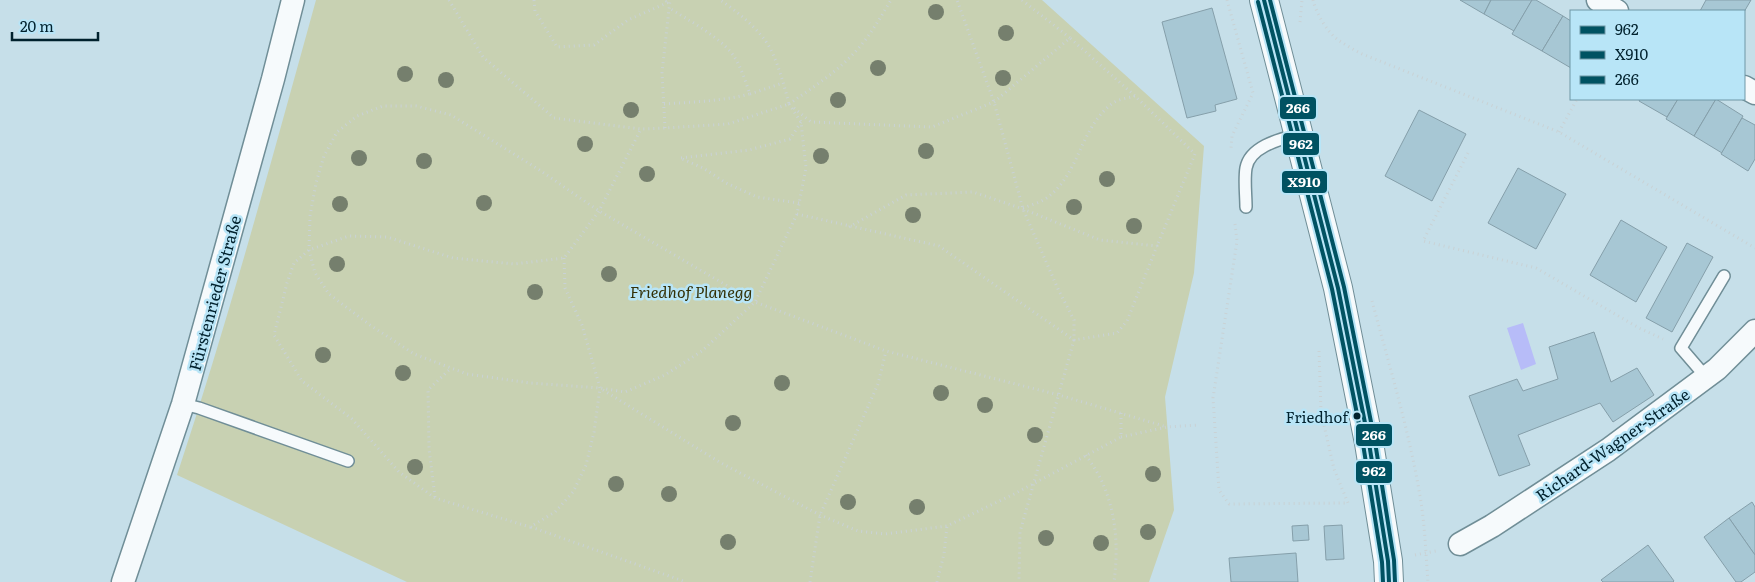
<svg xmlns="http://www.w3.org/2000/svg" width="1755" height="582" viewBox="0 0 1755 582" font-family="Literata,serif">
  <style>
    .green { fill: #c8d1b2 }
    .water { fill: #b7bcf8 }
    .building { fill: #a7c7d4; stroke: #859faa }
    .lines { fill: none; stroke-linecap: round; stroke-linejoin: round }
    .lane-casing { stroke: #708e97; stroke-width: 14 }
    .street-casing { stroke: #708e97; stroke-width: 25 }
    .secondary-casing { stroke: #708e97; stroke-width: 30 }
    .path { stroke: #c9d2d5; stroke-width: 3; stroke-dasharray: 1 4; stroke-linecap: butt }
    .lane { stroke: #f6fafc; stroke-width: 11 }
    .street { stroke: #f6fafc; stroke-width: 22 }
    .secondary { stroke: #f6fafc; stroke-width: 28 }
    .bus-1-casing { stroke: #b8e5f7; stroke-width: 8 }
    .bus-2-casing { stroke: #b8e5f7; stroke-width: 8 }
    .bus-3-casing { stroke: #b8e5f7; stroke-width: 8 }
    .bus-1 { stroke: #005262; stroke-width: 4 }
    .bus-2 { stroke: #005262; stroke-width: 4 }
    .bus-3 { stroke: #005262; stroke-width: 4 }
    .tree { fill: #757f6d }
    .bus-dot { fill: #00212d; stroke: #b8e5f7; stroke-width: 2 }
    .labels { text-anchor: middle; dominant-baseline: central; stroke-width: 5; stroke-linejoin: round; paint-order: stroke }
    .bus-label { font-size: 15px; fill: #00212d; stroke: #b8e5f7; text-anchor: end }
    .park-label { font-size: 16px; font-style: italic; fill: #333007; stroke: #b8e5f7 }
    .street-label { font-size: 16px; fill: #00212d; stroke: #b8e5f7 }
    .line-badge { stroke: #b8e5f7; stroke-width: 2 }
    .badge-label { font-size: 14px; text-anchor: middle; font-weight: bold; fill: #fff }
  </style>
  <rect width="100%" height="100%" fill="#c6dfe9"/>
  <path class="green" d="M316,0H1042L1204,146L1194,273L1165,397L1174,510L1149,582H407L177,475C229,318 272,159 316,0Z"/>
  <path class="water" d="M1523,323L1536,364L1521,370L1507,328Z"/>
  <g class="building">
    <path d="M1460,0H1491L1484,14Z"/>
    <path d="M1491,0H1532L1514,31L1484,14Z"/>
    <path d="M1532,0H1536L1563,16L1542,51L1512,34Z"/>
    <path d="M1706,0H1751L1744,12L1700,11Z"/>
    <path d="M1212,8L1237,99L1215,105L1216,111L1187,118L1162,22Z"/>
    <path d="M1563,16L1571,21V68L1542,51Z"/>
    <path d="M1640,99H1678L1667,117L1639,101Z"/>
    <path d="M1678,99H1716L1694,136L1666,119Z"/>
    <path d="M1716,99L1743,116L1722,153L1694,136Z"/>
    <path d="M1419,110L1466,134L1432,201L1385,176Z"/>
    <path d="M1742,118L1755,125V159L1748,171L1721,154Z"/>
    <path d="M1518,168L1566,194L1536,249L1488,223Z"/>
    <path d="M1621,220L1667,247L1636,302L1590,275Z"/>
    <path d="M1687,243L1713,257L1672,332L1646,318Z"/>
    <path d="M1594,332L1611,382L1637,368L1654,395L1613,422L1600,403L1518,435L1530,465L1499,476L1469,396L1517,379L1523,391L1558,379L1549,347Z"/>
    <path d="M1752,502L1755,507V555L1729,518Z"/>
    <path d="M1729,518L1755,555V572L1741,582H1736L1704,537Z"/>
    <path d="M1308,525L1309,540L1293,541L1292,526Z"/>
    <path d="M1342,525L1344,559L1326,560L1324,526Z"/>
    <path d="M1648,545L1674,581L1673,582H1603L1601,580Z"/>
    <path d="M1296,553L1298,582H1231L1229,558Z"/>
  </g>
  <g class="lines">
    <defs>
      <g id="lane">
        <path d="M1246,207C1246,195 1244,180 1246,168C1250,146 1281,139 1299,134"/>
        <path d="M1706,377L1681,348L1724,276"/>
        <path d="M183,404L199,408L348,461"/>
      </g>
      <g id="street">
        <path d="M1598,0L1617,11"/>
        <path d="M1744,87L1755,93"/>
        <path d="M1460,544L1492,526L1608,450L1717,369L1755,331"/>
        <path d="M123,582L183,404L273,79L293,0"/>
      </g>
      <path id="secondary" d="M1264,0L1338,288L1369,443L1388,561L1389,582"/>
    </defs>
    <use href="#lane" class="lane-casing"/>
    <use href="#street" class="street-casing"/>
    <use href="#secondary" class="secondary-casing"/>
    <g class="path">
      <path d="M449,0L483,57L554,118L641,129L665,128L728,124L789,104C784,85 779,66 770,48C760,30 737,11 720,0"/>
      <path d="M534,0L535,11L557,47L594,45L628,20L669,2L664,0"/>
      <path d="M1022,0L1070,38"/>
      <path d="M1227,0L1253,93L1232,136L1231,148"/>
      <path d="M1313,0C1316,13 1327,32 1338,40C1346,45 1354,50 1362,54L1559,132L1755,248"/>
      <path d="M1300,22L1302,0"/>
      <path d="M750,94L783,83"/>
      <path d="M664,104C693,102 722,101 750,94C745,81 741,66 733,55C721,38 687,19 669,8"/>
      <path d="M789,104L801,122L806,168L797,214L755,302L702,351L665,375L625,392L600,388L530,383L467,374L414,354L370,325L329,294L315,273L309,250L310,216L316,183L324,156L337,132L357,116L383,106H416L451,115L538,169L599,211L755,302L886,351L1059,395L1167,427"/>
      <path d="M789,104C812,88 837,72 856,51C870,36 880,18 891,0"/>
      <path d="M794,108L811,122L932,127L994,102L1070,38L1135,96L1195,154L1157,246"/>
      <path d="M665,128L662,73L670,0"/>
      <path d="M1559,132L1577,99"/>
      <path d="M1468,153L1423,241L1536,268L1639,328L1663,339"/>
      <path d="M799,203L757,197L726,183L703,168L680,158L749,150L790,139L801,122"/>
      <path d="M1023,208C1031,205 1042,202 1048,197C1080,173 1080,127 1113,103C1119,99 1128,98 1135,96"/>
      <path d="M797,214L939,246L1074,340L1020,532L1019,582"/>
      <path d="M1235,224L1237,241L1213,398L1219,490L1229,504L1348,503"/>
      <path d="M849,227L906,195L973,192L1023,209L1100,240L1157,246L1127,321L1117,333L1074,340V320L1058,289L1023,209L994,102L957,0"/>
      <path d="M564,258L565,288L582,325L600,388L594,432L586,465L573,492L555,512L530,527L435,498L399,472L352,419L302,381L274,335L287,283L294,263L309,250L349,236L387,237L453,258L514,264L564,258L599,211L641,129"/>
      <path d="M1372,301C1390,368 1410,434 1421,502C1425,528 1426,556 1428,582"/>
      <path d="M1319,351L1321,412L1334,469L1348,503"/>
      <path d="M603,390L721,463L820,515L858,531L885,534L947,526L1014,494L1121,437V412"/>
      <path d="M1121,437L1167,427L1198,425"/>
      <path d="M1086,455C1093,466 1101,477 1105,489C1117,519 1118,551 1114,582"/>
      <path d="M435,497L429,449L428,390L451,368"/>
      <path d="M531,527L686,582"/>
      <path d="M1415,555L1436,551"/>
      <path d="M810,582L820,515L878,384L886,351"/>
      <path d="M937,582L944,554L947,526"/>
    </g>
    <use href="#lane" class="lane"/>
    <use href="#street" class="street"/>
    <use href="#secondary" class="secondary"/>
    <defs>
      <path id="bus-1" d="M1264,0L1338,288L1369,443L1388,561L1389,582"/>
      <path id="bus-2" d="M1258,2L1332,289L1363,444L1382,562L1383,582"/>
      <path id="bus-3" d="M1270,0L1344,287L1375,442L1394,560L1395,582"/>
    </defs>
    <use href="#bus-1" class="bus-1-casing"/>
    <use href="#bus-2" class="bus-2-casing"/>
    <use href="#bus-3" class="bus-3-casing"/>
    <use href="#bus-1" class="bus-1"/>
    <use href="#bus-2" class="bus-2"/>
    <use href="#bus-3" class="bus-3"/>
  </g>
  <g class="tree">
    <circle cx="936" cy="12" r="8"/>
    <circle cx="1006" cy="33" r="8"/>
    <circle cx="878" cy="68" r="8"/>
    <circle cx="405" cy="74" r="8"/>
    <circle cx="1003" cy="78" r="8"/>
    <circle cx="446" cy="80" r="8"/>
    <circle cx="838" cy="100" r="8"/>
    <circle cx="631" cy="110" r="8"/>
    <circle cx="585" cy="144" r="8"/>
    <circle cx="926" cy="151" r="8"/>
    <circle cx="821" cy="156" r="8"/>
    <circle cx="359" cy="158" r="8"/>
    <circle cx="424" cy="161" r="8"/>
    <circle cx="647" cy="174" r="8"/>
    <circle cx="1107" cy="179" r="8"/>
    <circle cx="484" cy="203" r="8"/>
    <circle cx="340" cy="204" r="8"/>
    <circle cx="1074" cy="207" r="8"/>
    <circle cx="913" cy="215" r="8"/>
    <circle cx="1134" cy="226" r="8"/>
    <circle cx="337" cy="264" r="8"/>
    <circle cx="609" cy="274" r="8"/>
    <circle cx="535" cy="292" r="8"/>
    <circle cx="323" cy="355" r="8"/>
    <circle cx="403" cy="373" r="8"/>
    <circle cx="782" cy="383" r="8"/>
    <circle cx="941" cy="393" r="8"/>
    <circle cx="985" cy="405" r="8"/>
    <circle cx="733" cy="423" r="8"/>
    <circle cx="1035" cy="435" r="8"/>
    <circle cx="415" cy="467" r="8"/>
    <circle cx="1153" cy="474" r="8"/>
    <circle cx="616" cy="484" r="8"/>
    <circle cx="669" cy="494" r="8"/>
    <circle cx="848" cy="502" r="8"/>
    <circle cx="917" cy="507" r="8"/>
    <circle cx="1148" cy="532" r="8"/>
    <circle cx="1046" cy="538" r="8"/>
    <circle cx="728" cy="542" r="8"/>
    <circle cx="1101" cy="543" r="8"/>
  </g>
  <circle class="bus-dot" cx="1357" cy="416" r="4.5"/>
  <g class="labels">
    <g class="bus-label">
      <text x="1348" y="416">Friedhof</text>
    </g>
    <g class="park-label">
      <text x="691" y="291">Friedhof Planegg</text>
    </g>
    <g class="street-label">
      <text transform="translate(214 293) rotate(-75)">Fürstenrieder Straße</text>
      <text transform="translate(1612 444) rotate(-35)">Richard-Wagner-Straße</text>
    </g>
  </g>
  <g class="line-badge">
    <rect x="1279" y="96" width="38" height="24" rx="5" fill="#005262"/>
    <rect x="1282" y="132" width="38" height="24" rx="5" fill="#005262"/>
    <rect x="1281" y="170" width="47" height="24" rx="5" fill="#005262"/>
    <rect x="1355" y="423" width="38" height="24" rx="5" fill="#005262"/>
    <rect x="1355" y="460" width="38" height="24" rx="5" fill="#005262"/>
  </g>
  <g class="badge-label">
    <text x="1298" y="113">266</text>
    <text x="1301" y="149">962</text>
    <text x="1304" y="187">X910</text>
    <text x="1374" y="440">266</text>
    <text x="1374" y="476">962</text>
  </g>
  <rect x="1570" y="10" width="175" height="90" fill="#b8e5f7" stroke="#6e97a6"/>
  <rect x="1580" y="26" width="25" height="8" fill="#005262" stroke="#6e97a6"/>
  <text x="1615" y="35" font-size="15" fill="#00212d">962</text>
  <rect x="1580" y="51" width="25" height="8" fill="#005262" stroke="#6e97a6"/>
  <text x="1615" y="60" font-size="15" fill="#00212d">X910</text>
  <rect x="1580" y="76" width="25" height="8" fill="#005262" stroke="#6e97a6"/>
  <text x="1615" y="85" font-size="15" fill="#00212d">266</text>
  <path d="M12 32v8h86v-8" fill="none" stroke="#00212d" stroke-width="2.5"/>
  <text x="20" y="32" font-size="15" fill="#00212d" stroke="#b8e5f7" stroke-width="4" paint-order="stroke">20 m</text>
</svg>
